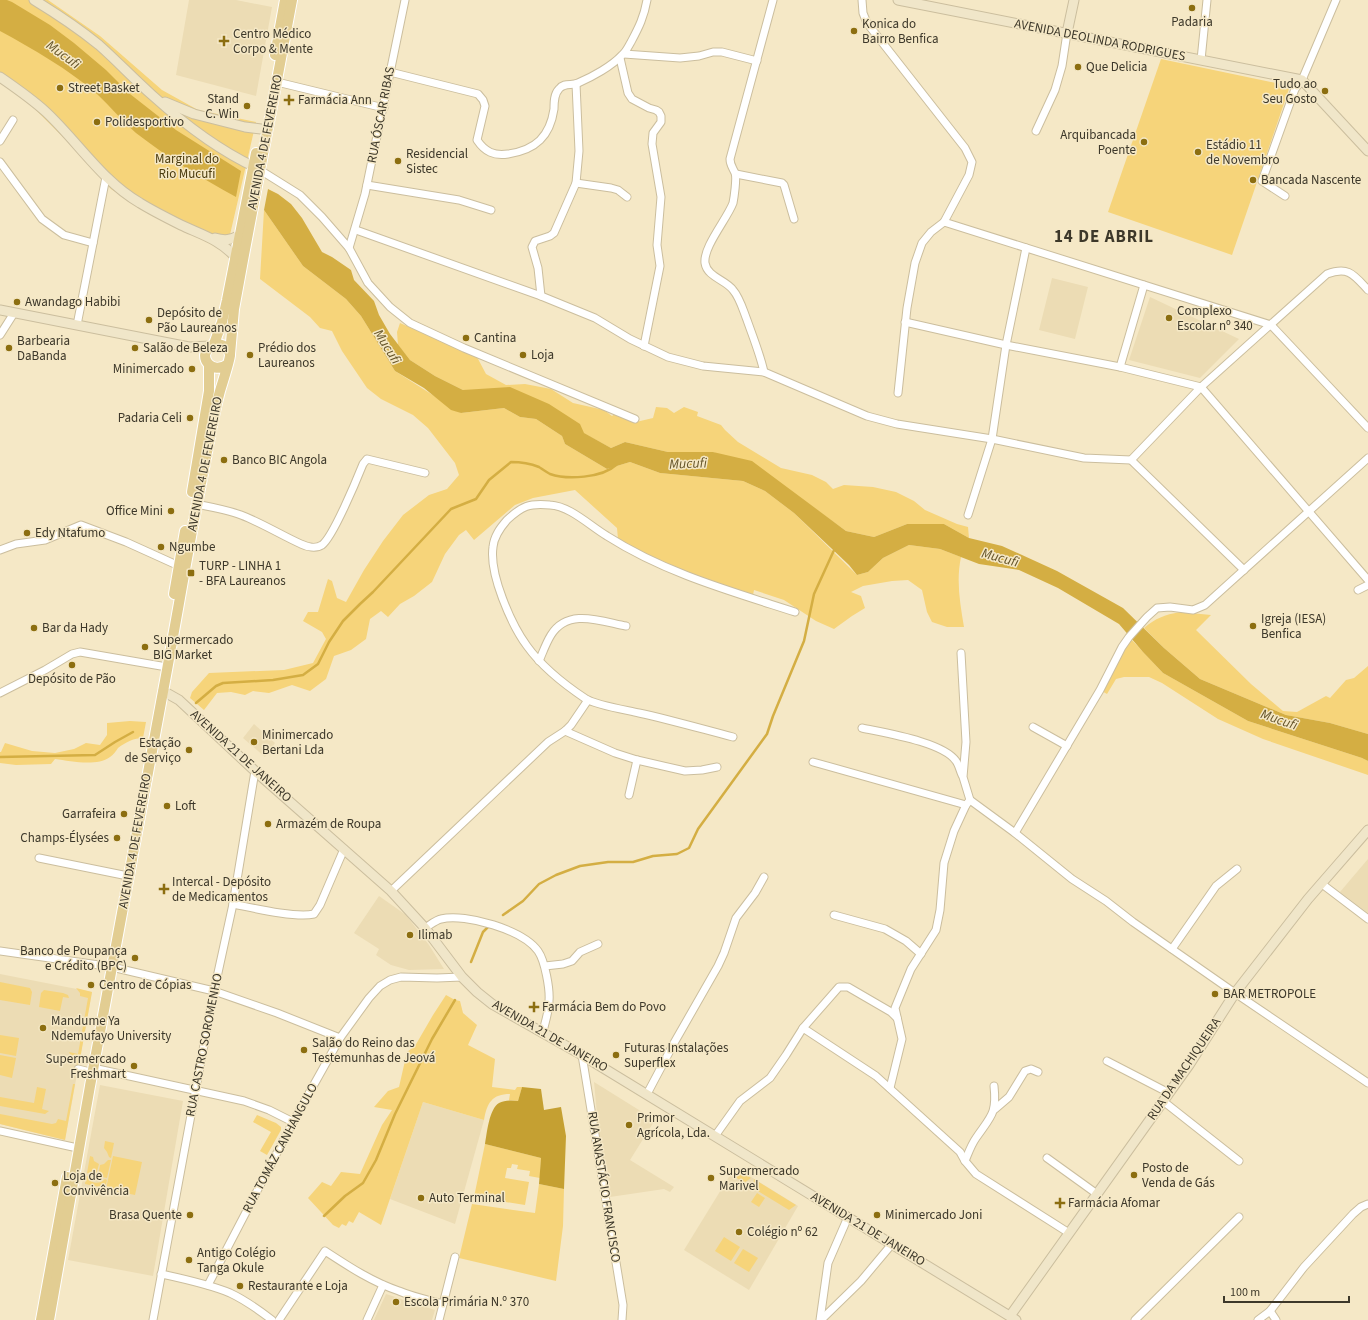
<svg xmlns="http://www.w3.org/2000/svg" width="1368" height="1320" viewBox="0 0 1368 1320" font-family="'Source Sans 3',sans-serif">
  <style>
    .built { fill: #ecdcb4 }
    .green { fill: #f6d47a }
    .forest { fill: #c5a032 }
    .water { fill: #d4ae43 }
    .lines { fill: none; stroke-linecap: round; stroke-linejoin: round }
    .stream { stroke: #d4ae43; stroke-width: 2.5 }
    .street-casing { stroke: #cbbe9e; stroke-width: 9 }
    .secondary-casing { stroke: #cbbe9e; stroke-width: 11 }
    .primary-casing { stroke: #fff; stroke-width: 12 }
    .street { stroke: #fff; stroke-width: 7 }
    .secondary { stroke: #f0e6c9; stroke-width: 9 }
    .primary { stroke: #e2cd92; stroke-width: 10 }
    .poi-dot { fill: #8c6e10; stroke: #f5e8c6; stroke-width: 1.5 }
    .labels { text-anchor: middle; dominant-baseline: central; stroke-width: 3; stroke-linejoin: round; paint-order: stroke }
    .poi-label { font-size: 13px; fill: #3d382a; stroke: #f5e8c6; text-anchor: start }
    .street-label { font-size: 13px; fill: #3d382a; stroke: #f5e8c6 }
    .park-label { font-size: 13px; fill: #4a3b0e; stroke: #f5e8c6 }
    .water-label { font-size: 14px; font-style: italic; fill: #66562b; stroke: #f5e8c6 }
    .district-label { font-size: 17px; font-weight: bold; letter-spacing: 1px; fill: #3d382a; stroke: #f5e8c6 }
  </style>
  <rect width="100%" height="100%" fill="#f5e8c6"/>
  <g class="built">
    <path d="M189,0H236L272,7L256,96L176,75Z"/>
    <path d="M1052,278L1088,287L1075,339L1039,330Z"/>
    <path d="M1150,297L1239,339L1200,378L1129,360Z"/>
    <path d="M254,724L275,743L265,757L243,738Z"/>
    <path d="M1368,859V913L1340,892Z"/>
    <path d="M379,896L406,915L429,945L444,969L409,970L391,965L376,955L379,949L354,933Z"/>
    <path d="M0,974L92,992L65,1140L0,1124Z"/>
    <path d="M594,1082L655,1120L630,1160L674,1187L670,1192L664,1189L610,1197L596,1119L599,1115L597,1114Z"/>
    <path d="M100,1085L183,1101L153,1276L68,1260Z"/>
    <path d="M423,1102L484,1120L455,1224L390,1199Z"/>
    <path d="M735,1167L798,1206L749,1290L684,1250Z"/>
    <path d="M386,1294L435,1310L432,1320H374Z"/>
  </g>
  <g class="green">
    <path d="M0,0H48L100,36L162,90L198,110L256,122L226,252L143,209L111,189L75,149L27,101L0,82Z"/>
    <path d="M1161,59L1290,86L1232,255L1108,212Z"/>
    <path d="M264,210L303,266L346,299L361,316L395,371L461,413L504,408L520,417L536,419L562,436L565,444L607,469L630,462L660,473L743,481L765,491L794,513L857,575L868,572L883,558L909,545L940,549L961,557C956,581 960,603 964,627H947L932,622L927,612L922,590L908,580L892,581L863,586L851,592L861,596L865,608L852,616L834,629L816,621L784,600L754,590L753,595L728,590L683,575L618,539L617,528L575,490L533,498L515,505L474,540L466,530L459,535L445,554L432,582L414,596L400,604L388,617L381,611L370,619L366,639L351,650L334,656L326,679L310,691L292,685L269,693L253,691L245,695L231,692L217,693L204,710L190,698L192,692L209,673L284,670L313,663L326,639L322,632L303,621L308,612H318L328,579L332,581L337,598L346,602L364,570L383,541L403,515L429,495L447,489L459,475L455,463L428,428L413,415L381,399L367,388L342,351L332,331L320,328L310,317L260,279Z"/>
    <path d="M400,323L477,357L486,374L506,385L525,384L551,389L573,403L604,410L612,416L616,413L636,422L653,418L656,407L667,408L674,413L684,407L698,412L697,416L721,425L725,430L738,442L781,468L812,475L826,482L833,489L844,485L873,487L896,492L914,501L925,510L957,524L968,527L969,538L944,524H907L874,537L846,531L781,484L713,452H668L625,442L611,448L583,433L463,390L435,376L410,360L398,345L397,332Z"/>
    <path d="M1180,612L1211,615L1196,630L1251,684L1283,711L1297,712L1326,696L1330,698L1346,680L1354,678L1368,666V734L1330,723L1286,715L1200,679L1164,648L1144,628C1156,618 1164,615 1180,612Z"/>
    <path d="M1129,637L1163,673L1248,721L1362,758L1368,761V775L1263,739L1218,719L1162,683L1149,677H1124L1116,679L1107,694L1100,690Z"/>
    <path d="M130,721L146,722L143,738C134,738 126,742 118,748C116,751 113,755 110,757C96,767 71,761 55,759L51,764L16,765L0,763V752H1L5,743L32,751L55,753L74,749L86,743L100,745L107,735V723Z"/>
    <path d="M0,982L30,988L32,992L30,1005L0,1000Z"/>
    <path d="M76,988L92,992L79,1065L74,1063L69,1052L78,1054L88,998L80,996V993Z"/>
    <path d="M44,990L63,993L68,995L69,998L63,997L60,1011L39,1007L41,993Z"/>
    <path d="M446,995L455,1000L460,1001L463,1013L477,1025L468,1045L495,1059L492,1087L515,1090L517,1087H522L518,1101L509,1100L510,1094C492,1094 487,1103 484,1120L423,1102L381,1225L359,1212L353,1223L349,1221L346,1226L342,1224L339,1228L333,1225L308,1198L322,1182L331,1186L341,1172L360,1174L382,1125L392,1110L374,1107L388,1091L399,1087L407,1052L415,1046L433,1015Z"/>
    <path d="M0,1035L19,1038L16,1056L0,1053Z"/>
    <path d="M0,1055L16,1058L12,1078L0,1075Z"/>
    <path d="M73,1084H75L65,1140L0,1124V1114L52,1124L56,1123L58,1119L66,1121Z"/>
    <path d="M37,1087L46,1089L42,1109L49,1111L45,1114L0,1106V1097L34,1103Z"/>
    <path d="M257,1115L276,1123L281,1127V1130L267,1155L260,1151L271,1132L253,1122Z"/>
    <path d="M105,1141L114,1143L111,1158L109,1157L107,1152L104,1148Z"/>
    <path d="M485,1144L541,1158L540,1178L529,1176L530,1171L517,1169L518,1165L512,1164L511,1168H507L505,1178L529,1182L525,1205L474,1197Z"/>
    <path d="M90,1156L93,1157L94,1161L99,1164L96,1175L87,1173Z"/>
    <path d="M113,1156L142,1162L135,1195L106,1189Z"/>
    <path d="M108,1160H111L107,1178L98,1176L100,1165L104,1164Z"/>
    <path d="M735,1167L751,1178L744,1183L731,1174Z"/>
    <path d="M86,1176H88C91,1184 99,1185 105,1179L107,1180L105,1188L85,1184Z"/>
    <path d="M754,1179L796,1205L789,1210L753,1188Z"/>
    <path d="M539,1184L564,1189L563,1226L556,1281L459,1258L472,1204L535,1213Z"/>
    <path d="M757,1193L765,1198L759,1207L751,1202Z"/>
    <path d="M724,1237L740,1247L731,1261L715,1251Z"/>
    <path d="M743,1249L758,1258L749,1272L734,1263Z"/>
  </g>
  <path class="forest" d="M522,1087L541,1089L544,1110L561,1107L566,1136L564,1189L539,1184L541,1158L485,1144C487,1133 489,1109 499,1103C504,1100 512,1100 518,1101Z"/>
  <g class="water">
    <path d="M0,0H7L12,2L50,25L74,43L106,70L130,94L176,130L241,171L236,197C201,178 167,157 136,133C122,121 110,106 97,94C68,69 33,49 0,31Z"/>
    <path d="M268,189L278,194L291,204L302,218L322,252L332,257L351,270L354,280L374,301L379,315L390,334L410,360L435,376L463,390L510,387L549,404L580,424L584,433L611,448L625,442L668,452H713L752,461L846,531L874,537L907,524H944L969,538L1002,546L1057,571L1123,608L1164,648L1200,679L1286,715L1330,723L1368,734V761L1362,758L1248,721L1163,673L1143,652L1119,624L1058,588L1019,570L979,564L940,549L909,545L883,558L868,572L857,575L849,565L794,513L765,491L743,481L660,473L630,462L607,469L565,444L562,436L536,419L520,417L504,408L461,413L451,410L424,388L395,371L361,316L346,299L303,266L264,210Z"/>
  </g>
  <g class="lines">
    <g class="stream">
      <path d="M196,703L216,686L223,683L273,680L303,675L318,664L329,642L343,621L360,604L373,592L451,509L476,499L489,480L511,462C521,462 529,463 539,467C542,469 546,472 550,474C567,480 602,478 616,465"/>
      <path d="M0,757L95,755L115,742L133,732"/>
      <path d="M503,915L523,901L539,884L556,875L580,866L608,862H633L653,856L677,854L689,848L698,829L767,734L773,716L804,641L814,594L835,548"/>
      <path d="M471,962L483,932L489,926"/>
      <path d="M324,1216L345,1196L363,1183L376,1160L395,1114L432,1039L455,1000"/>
    </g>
    <defs>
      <g id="street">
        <path d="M862,0L863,13L867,23L965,148L972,162L969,175L944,222L931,232L922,243L915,263L907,308L898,393"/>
        <path d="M624,54L680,58L699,56L713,52H722L757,61"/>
        <path d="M620,58L628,93L632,99L649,108L656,110L659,112L661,116V122L653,133L652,144L661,197L657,245L660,266L644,346"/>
        <path d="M1201,60L1207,0"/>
        <path d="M390,72L478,94L483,100L485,106L477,140C485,152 494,156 508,154C536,150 550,136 554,109C554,102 554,94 559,89C564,82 572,86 578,83C592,77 612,66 622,55C626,52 628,47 631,42C639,27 644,17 647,0"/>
        <path d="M277,82L384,108"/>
        <path d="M1036,131L1055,90L1062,66L1067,33"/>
        <path d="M0,141L13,120"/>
        <path d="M0,162L42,219L64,235L93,243"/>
        <path d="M260,170L300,195L322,217L349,248L368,283L390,307L410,323L464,348L635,419"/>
        <path d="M736,174L782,183L784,185L794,219"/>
        <path d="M576,183L611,188L618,190L627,197"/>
        <path d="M367,185L459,200L491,210"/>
        <path d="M1285,196L1262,181L1295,89L1302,80L1336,0"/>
        <path d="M944,222L1271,325L1368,428"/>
        <path d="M356,230L541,296L595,318L630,339L668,357L703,366L764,372L867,416L897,424L992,439L1084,458L1131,460"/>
        <path d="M349,248L365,194L405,0"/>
        <path d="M541,296L538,268L532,247L535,241L550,236L554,233L576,183L579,151L576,84"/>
        <path d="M905,322L1006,345L1120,367L1201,387L1368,580"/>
        <path d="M77,325L106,177"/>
        <path d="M0,335L14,313"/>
        <path d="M1120,367L1144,285"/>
        <path d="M764,372C760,354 753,337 747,320C743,310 740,298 733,290C726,280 707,277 705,263C703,247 727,219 733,203C734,198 737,178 735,173C733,168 730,165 730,159L773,0"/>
        <path d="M196,504C211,507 227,510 241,515C262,523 281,535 301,544C307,547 316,549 322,545C333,537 357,479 363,464L367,459L425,473"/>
        <path d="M968,515L992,439L1006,345L1026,248"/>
        <path d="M0,550L16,544L45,540L81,525L126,542L179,566"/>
        <path d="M1244,570L1131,460L1201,387L1327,274C1349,266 1354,275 1368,290"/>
        <path d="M1358,590L1368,585"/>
        <path d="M961,653L966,742L963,777L970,800L1015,833L1072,879L1106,901L1133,922L1235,993L1368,1083"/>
        <path d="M539,661C543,652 546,643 551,635C568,608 600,621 626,626"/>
        <path d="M0,693L45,670L72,654L80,652L161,666"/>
        <path d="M1033,727L1067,746"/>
        <path d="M862,728C885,733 943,742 956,761C959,765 960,771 962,775"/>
        <path d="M565,731L615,753L637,760L685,771L702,770L717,767"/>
        <path d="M733,737C702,729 671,720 639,713C626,710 596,705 586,699C565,685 542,667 527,646C511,624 489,574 493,547C494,536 500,528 507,520C522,506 529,503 550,505C570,506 590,526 607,536C665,573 730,591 795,612"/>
        <path d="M813,762L966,805"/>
        <path d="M629,795L637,760"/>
        <path d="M1015,833L1100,690L1122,647L1129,637L1147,617L1157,608L1170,607L1193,610L1205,605L1368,458"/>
        <path d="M39,858L123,875"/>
        <path d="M1322,884L1368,919"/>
        <path d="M391,891L548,742L565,731L571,725L588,700"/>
        <path d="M233,904C253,908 295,918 314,914L320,905L344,849"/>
        <path d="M834,915L885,929L906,941L921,954"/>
        <path d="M425,928C430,925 436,920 441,919C466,913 523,930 538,951C545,961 550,989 549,1001C549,1011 545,1022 543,1032"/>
        <path d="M1172,949L1216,886L1237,869"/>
        <path d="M0,951L106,966"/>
        <path d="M545,966L563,964L572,961L580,952L598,944"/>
        <path d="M112,967L214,991L277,1013L340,1038"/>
        <path d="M803,1028L876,1076L960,1152L965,1161L976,1174L1069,1233"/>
        <path d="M582,1055L623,1305L622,1320"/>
        <path d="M1107,1061L1169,1093"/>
        <path d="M93,1068L244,1101L269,1110L293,1122"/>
        <path d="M78,1069L86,1071"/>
        <path d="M890,1088L902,1039L895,1008L911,969L936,930L940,910L944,863L954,831L966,805L970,800"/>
        <path d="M647,1094L674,1043L718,966L724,953L736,918L755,893L764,877"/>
        <path d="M1163,1101L1239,1161"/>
        <path d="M995,1109L1009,1097L1025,1071L1031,1069L1038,1072"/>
        <path d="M0,1131L73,1147"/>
        <path d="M715,1136L740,1101L770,1078L786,1055L803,1028L839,987H848L891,1012L897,1018"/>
        <path d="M1047,1158L1097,1194"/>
        <path d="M965,1161C968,1154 971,1145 976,1138C991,1116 997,1114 994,1086"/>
        <path d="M161,1274C184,1279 208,1284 230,1293C245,1300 259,1310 272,1320"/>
        <path d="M208,1285L293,1122L340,1038L369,998L380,986L390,980L401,977L437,978L462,977"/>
        <path d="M1270,1311L1276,1320"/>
        <path d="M153,1320L214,991L233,904L255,771"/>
        <path d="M279,1320L325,1251C348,1266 372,1282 399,1291C413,1297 428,1300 443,1304"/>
        <path d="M367,1320L383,1285"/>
        <path d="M439,1320L455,1257"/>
        <path d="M820,1320L828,1263L848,1217"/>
        <path d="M821,1320L861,1281L892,1244"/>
        <path d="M1135,1320L1239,1217"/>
        <path d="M1258,1320L1270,1311L1304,1267L1353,1214L1361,1207L1368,1204"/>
      </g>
      <g id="secondary">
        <path d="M34,0C57,14 78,28 99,45C117,61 134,79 152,95C183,123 221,152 259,169"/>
        <path d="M898,0L1302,80L1368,151"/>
        <path d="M1067,33L1074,0"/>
        <path d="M0,77C16,88 32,99 46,112C78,142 102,181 140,203C153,211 167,218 181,225C200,234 221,240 235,257"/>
        <path d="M165,102L194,114L245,127L261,129"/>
        <path d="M215,238C225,241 231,240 240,235"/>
        <path d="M0,310L189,347L211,346"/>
        <path d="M163,691L179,700L255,771L391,891L425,928L462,977L477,992L492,1004L582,1055L1016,1320"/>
        <path d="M1010,1316L1189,1065L1235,993L1308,899L1368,830"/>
      </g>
      <g id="primary">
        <path d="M275,55L285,0"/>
        <path d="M214,344L222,322L227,300L256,153"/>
        <path d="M230,354L234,309L243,260L292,0"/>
        <path d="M192,492L209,391V365"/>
        <path d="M174,594L185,531"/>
        <path d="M41,1320L67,1177"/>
        <path d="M49,1320C63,1242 76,1164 90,1086C114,956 138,826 162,697C177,617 190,537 206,458C210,435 214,413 220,391C222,384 230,360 230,355C229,346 218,341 210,346C197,357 212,376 228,364"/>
      </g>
    </defs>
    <use href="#street" class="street-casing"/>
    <use href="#secondary" class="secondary-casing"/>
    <use href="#primary" class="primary-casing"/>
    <use href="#street" class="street"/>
    <use href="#secondary" class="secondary"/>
    <use href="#primary" class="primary"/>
  </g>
  <g class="poi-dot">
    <circle cx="1192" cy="8" r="4"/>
    <circle cx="854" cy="31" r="4"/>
    <path d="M222 35h4v4h4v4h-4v4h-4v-4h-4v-4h4z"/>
    <circle cx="1078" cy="67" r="4"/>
    <circle cx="60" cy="88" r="4"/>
    <circle cx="1325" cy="91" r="4"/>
    <path d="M287 94h4v4h4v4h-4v4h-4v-4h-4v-4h4z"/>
    <circle cx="247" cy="106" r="4"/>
    <circle cx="97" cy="122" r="4"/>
    <circle cx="1144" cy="142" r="4"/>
    <circle cx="1198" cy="152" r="4"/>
    <circle cx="398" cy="161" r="4"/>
    <circle cx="1253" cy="180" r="4"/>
    <circle cx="17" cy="302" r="4"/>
    <circle cx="1169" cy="318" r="4"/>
    <circle cx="149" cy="320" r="4"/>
    <circle cx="466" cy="338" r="4"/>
    <circle cx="9" cy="348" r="4"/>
    <circle cx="135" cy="348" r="4"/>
    <circle cx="250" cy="355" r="4"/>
    <circle cx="523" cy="355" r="4"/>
    <circle cx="192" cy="369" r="4"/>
    <circle cx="190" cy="418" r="4"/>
    <circle cx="224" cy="460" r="4"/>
    <circle cx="171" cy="511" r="4"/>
    <circle cx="27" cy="533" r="4"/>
    <circle cx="161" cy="547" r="4"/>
    <rect x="187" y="569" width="8" height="8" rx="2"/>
    <circle cx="1253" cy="626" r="4"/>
    <circle cx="34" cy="628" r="4"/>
    <circle cx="145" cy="647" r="4"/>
    <circle cx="72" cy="665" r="4"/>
    <circle cx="254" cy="742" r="4"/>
    <circle cx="189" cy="750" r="4"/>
    <circle cx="167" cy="806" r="4"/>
    <circle cx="124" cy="814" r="4"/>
    <circle cx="268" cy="824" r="4"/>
    <circle cx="117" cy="838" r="4"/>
    <path d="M162 883h4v4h4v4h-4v4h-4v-4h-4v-4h4z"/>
    <circle cx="410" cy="935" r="4"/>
    <circle cx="135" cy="958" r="4"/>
    <circle cx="91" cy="985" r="4"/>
    <circle cx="1215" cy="994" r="4"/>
    <path d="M532 1001h4v4h4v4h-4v4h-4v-4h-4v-4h4z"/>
    <circle cx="43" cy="1028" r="4"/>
    <circle cx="304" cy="1050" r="4"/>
    <circle cx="616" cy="1055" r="4"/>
    <circle cx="134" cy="1066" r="4"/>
    <circle cx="629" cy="1125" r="4"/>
    <circle cx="1134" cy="1175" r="4"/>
    <circle cx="711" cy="1178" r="4"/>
    <circle cx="55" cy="1183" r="4"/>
    <circle cx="421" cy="1198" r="4"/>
    <path d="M1058 1197h4v4h4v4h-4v4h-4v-4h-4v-4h4z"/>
    <circle cx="190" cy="1215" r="4"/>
    <circle cx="877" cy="1215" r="4"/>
    <circle cx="739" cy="1232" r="4"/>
    <circle cx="189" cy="1260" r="4"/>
    <circle cx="240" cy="1286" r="4"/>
    <circle cx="396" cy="1302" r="4"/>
  </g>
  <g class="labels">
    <g class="poi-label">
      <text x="1192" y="22" text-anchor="middle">Padaria</text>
      <text x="862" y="24">Konica do<tspan x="862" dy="15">Bairro Benfica</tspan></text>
      <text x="233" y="34">Centro Médico<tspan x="233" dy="15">Corpo &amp; Mente</tspan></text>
      <text x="1086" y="67">Que Delicia</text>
      <text x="1317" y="84" text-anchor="end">Tudo ao<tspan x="1317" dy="15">Seu Gosto</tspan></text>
      <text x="68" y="88">Street Basket</text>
      <text x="239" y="99" text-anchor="end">Stand<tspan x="239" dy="15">C. Win</tspan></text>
      <text x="298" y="100">Farmácia Ann</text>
      <text x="105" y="122">Polidesportivo</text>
      <text x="1136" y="135" text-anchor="end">Arquibancada<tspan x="1136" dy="15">Poente</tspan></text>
      <text x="1206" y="145">Estádio 11<tspan x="1206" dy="15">de Novembro</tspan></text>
      <text x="406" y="154">Residencial<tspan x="406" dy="15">Sistec</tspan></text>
      <text x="1261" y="180">Bancada Nascente</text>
      <text x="25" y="302">Awandago Habibi</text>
      <text x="1177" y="311">Complexo<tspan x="1177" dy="15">Escolar nº 340</tspan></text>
      <text x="157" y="313">Depósito de<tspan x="157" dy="15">Pão Laureanos</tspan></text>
      <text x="474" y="338">Cantina</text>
      <text x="17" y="341">Barbearia<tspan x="17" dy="15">DaBanda</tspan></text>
      <text x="143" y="348">Salão de Beleza</text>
      <text x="258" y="348">Prédio dos<tspan x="258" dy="15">Laureanos</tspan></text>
      <text x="531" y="355">Loja</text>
      <text x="184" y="369" text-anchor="end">Minimercado</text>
      <text x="182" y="418" text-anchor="end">Padaria Celi</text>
      <text x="232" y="460">Banco BIC Angola</text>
      <text x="163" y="511" text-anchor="end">Office Mini</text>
      <text x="35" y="533">Edy Ntafumo</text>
      <text x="169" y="547">Ngumbe</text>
      <text x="199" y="566">TURP - LINHA 1<tspan x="199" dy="15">- BFA Laureanos</tspan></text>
      <text x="1261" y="619">Igreja (IESA)<tspan x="1261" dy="15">Benfica</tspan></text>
      <text x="42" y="628">Bar da Hady</text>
      <text x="153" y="640">Supermercado<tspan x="153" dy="15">BIG Market</tspan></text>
      <text x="72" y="679" text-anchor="middle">Depósito de Pão</text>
      <text x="262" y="735">Minimercado<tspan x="262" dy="15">Bertani Lda</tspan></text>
      <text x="181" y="743" text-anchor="end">Estação<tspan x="181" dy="15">de Serviço</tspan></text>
      <text x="175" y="806">Loft</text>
      <text x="116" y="814" text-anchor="end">Garrafeira</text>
      <text x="276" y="824">Armazém de Roupa</text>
      <text x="109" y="838" text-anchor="end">Champs-Élysées</text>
      <text x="172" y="882">Intercal - Depósito<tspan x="172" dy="15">de Medicamentos</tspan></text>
      <text x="418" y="935">Ilimab</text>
      <text x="127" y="951" text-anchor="end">Banco de Poupança<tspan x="127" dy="15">e Crédito (BPC)</tspan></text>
      <text x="99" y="985">Centro de Cópias</text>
      <text x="1223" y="994">BAR METROPOLE</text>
      <text x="542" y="1007">Farmácia Bem do Povo</text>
      <text x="51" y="1021">Mandume Ya<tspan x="51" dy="15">Ndemufayo University</tspan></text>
      <text x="312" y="1043">Salão do Reino das<tspan x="312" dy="15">Testemunhas de Jeová</tspan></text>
      <text x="624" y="1048">Futuras Instalações<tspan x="624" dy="15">Superflex</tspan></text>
      <text x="126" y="1059" text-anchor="end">Supermercado<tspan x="126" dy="15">Freshmart</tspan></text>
      <text x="637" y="1118">Primor<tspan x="637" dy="15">Agrícola, Lda.</tspan></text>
      <text x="1142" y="1168">Posto de<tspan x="1142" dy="15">Venda de Gás</tspan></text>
      <text x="719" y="1171">Supermercado<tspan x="719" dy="15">Marivel</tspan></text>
      <text x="63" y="1176">Loja de<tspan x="63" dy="15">Convivência</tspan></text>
      <text x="429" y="1198">Auto Terminal</text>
      <text x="1068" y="1203">Farmácia Afomar</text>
      <text x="182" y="1215" text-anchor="end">Brasa Quente</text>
      <text x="885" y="1215">Minimercado Joni</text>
      <text x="747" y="1232">Colégio nº 62</text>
      <text x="197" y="1253">Antigo Colégio<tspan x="197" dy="15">Tanga Okule</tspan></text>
      <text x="248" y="1286">Restaurante e Loja</text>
      <text x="404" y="1302">Escola Primária N.º 370</text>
    </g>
    <g class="street-label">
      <text transform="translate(1100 40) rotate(11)">AVENIDA DEOLINDA RODRIGUES</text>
      <text transform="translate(381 115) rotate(-79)">RUA ÓSCAR RIBAS</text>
      <text transform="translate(265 142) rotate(-79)">AVENIDA 4 DE FEVEREIRO</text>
      <text transform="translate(205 464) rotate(-79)">AVENIDA 4 DE FEVEREIRO</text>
      <text transform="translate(241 756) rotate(42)">AVENIDA 21 DE JANEIRO</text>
      <text transform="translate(135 841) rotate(-80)">AVENIDA 4 DE FEVEREIRO</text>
      <text transform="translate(550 1036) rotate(30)">AVENIDA 21 DE JANEIRO</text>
      <text transform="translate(204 1045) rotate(-79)">RUA CASTRO SOROMENHO</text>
      <text transform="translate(1184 1069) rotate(-56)">RUA DA MACHIQUEIRA</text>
      <text transform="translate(280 1148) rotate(-62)">RUA TOMÁZ CANHANGULO</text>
      <text transform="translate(604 1187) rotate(81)">RUA ANASTÁCIO FRANCISCO</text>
      <text transform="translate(868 1229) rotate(31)">AVENIDA 21 DE JANEIRO</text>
    </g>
    <g class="park-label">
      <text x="187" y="159">Marginal do<tspan x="187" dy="15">Rio Mucufi</tspan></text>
    </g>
    <g class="water-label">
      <text transform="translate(63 55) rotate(36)">Mucufi</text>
      <text transform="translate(387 347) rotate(58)">Mucufi</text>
      <text transform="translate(688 464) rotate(-2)">Mucufi</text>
      <text transform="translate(1000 558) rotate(15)">Mucufi</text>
      <text transform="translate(1279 720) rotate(19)">Mucufi</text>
    </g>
    <g class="district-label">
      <text x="1104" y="237">14 DE ABRIL</text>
    </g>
  </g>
  <path d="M1224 1296v6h125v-6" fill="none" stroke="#3d382a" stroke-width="2"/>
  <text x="1230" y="1296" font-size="12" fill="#3d382a" stroke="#f5e8c6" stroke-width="3" paint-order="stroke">100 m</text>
</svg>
